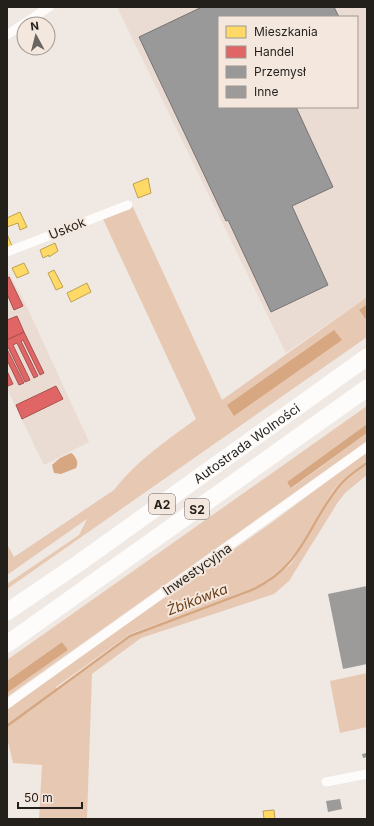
<svg xmlns="http://www.w3.org/2000/svg" width="374" height="826" viewBox="0 0 374 826" font-family="Inter,sans-serif">
  <style>
    .built { fill: #eadcd2; fill-rule: evenodd }
    .green { fill: #e7c9b3 }
    .water { fill: #d7a781 }
    .homes { fill: #ffd966; stroke: #bda150 }
    .shops { fill: #e06666; stroke: #a75150 }
    .industry { fill: #999; stroke: #767473 }
    .lines { fill: none; stroke-linecap: round; stroke-linejoin: round }
    .stream { stroke: #d7a781; stroke-width: 2.5 }
    .building { fill: #9d9a9a }
    .minor { stroke: #fdfcfb; stroke-width: 9 }
    .motorway { stroke: #fdfcfb; stroke-width: 17 }
    .labels { text-anchor: middle; dominant-baseline: central; stroke-width: 4; stroke-linejoin: round; paint-order: stroke }
    .shield { fill: #f4e7de; stroke: #625b56; stroke-width: 1 }
    .shield-label { font-size: 12px; font-weight: bold; fill: #231f1b }
    .street-label { font-size: 13px; fill: #231f1b; stroke: #f4e7de }
    .water-label { font-size: 14px; font-style: italic; fill: #6a3d16; stroke: #f4e7de }
  </style>
  <rect width="100%" height="100%" fill="#efe8e3"/>
  <g class="built">
    <path d="M117,7H367V297L286,353ZM219,17H357V107H219Z"/>
    <path d="M7,269L26,305L89,442L44,465L7,389Z"/>
  </g>
  <g class="green">
    <path d="M132,205L222,400L367,297V304L359,310L367,321V337L7,589V584L79,535L87,519L7,575V544L14,557L114,490C136,461 166,441 196,419L103,219Z"/>
    <path d="M367,406V424L287,482L292,488L367,433V441L7,697V693L68,650L62,642L7,681V660Z"/>
    <path d="M367,452V462C356,470 344,477 336,487C330,494 326,503 321,511C302,544 289,570 253,588L130,634L56,687L58,690L132,636L245,594L269,582L291,564L339,486L367,464V475L346,492L338,502L289,581L274,594L141,638L92,674L87,819H39L42,765L13,763L7,738V710L54,675L267,526Z"/>
    <path d="M367,673V727L340,733L330,681Z"/>
  </g>
  <g class="water">
    <path d="M367,304V321L359,310Z"/>
    <path d="M334,330L342,340L234,416L227,405Z"/>
    <path d="M367,424V433L291,488L287,482Z"/>
    <path d="M71,453C76,456 79,463 76,468L61,474L54,473L52,465L60,458Z"/>
    <path d="M62,642L68,650L7,693V681Z"/>
  </g>
  <g class="homes">
    <path d="M148,178L151,193L138,198L133,184Z"/>
    <path d="M20,212L27,227L20,230L18,223L7,227V218Z"/>
    <path d="M7,234L12,246L7,248Z"/>
    <path d="M55,243L58,251L49,257V255L43,258L40,250Z"/>
    <path d="M24,263L29,273L17,278L12,268Z"/>
    <path d="M54,270L63,287L56,290L48,273Z"/>
    <path d="M87,283L91,292L71,302L67,293Z"/>
    <path d="M274,810L275,819H264L263,811Z"/>
  </g>
  <g class="shops">
    <path d="M9,277L23,306L14,310L7,294V278Z"/>
    <path d="M17,316L24,332L7,340V320Z"/>
    <path d="M24,332L44,373L40,375L23,340L21,341L38,376L34,378L17,343L13,345L30,380L25,382L8,347L7,348V340Z"/>
    <path d="M7,349L24,383L19,385L7,360Z"/>
    <path d="M7,371L13,384L8,386L7,385Z"/>
    <path d="M56,386L63,399L22,419L16,405Z"/>
  </g>
  <path class="industry" d="M202,7H334L339,17H219V107H296L333,187L292,206L328,285L271,312L228,220L226,221L139,37Z"/>
  <g class="lines">
    <path class="stream" d="M7,726L130,636L249,591C302,569 307,526 339,486C346,477 357,470 367,463"/>
  </g>
  <g class="building">
    <path d="M367,586V664L343,669L328,594Z"/>
    <path d="M367,753V757L363,758L362,754Z"/>
    <path d="M340,799L342,809L328,812L326,801Z"/>
  </g>
  <g class="lines">
    <g class="minor">
      <path d="M7,35L49,7"/>
      <path d="M7,252L128,205"/>
      <path d="M7,704L367,447"/>
      <path d="M326,782L367,774"/>
    </g>
    <g class="motorway">
      <path id="s1" d="M7,612L79,563L367,357"/>
      <path d="M7,644L367,388"/>
    </g>
  </g>
  <g class="labels">
    <g class="shield">
      <rect x="149" y="494" width="26" height="20" rx="3"/>
      <rect x="185" y="499" width="24" height="20" rx="3"/>
    </g>
    <g class="shield-label">
      <text x="162" y="504">A2</text>
      <text x="197" y="509">S2</text>
    </g>
    <g class="street-label">
      <text transform="translate(67 228) rotate(-22)">Uskok</text>
      <text stroke="none"><textPath href="#s1" startOffset="293">Autostrada Wolności</textPath></text>
      <text transform="translate(197 569) rotate(-35)">Inwestycyjna</text>
    </g>
    <g class="water-label">
      <text transform="translate(197 599) rotate(-21)">Żbikówka</text>
    </g>
  </g>
  <rect width="374" height="826" fill="none" stroke="#231f1b" stroke-width="16"/>
  <rect x="218" y="16" width="140" height="92" fill="#f4e7de" stroke="#a09790"/>
  <rect x="226" y="26" width="20" height="12" fill="#ffd966" stroke="#a09790"/>
  <text x="254" y="36" font-size="12" fill="#231f1b">Mieszkania</text>
  <rect x="226" y="46" width="20" height="12" fill="#e06666" stroke="#a09790"/>
  <text x="254" y="56" font-size="12" fill="#231f1b">Handel</text>
  <rect x="226" y="66" width="20" height="12" fill="#999999" stroke="#a09790"/>
  <text x="254" y="76" font-size="12" fill="#231f1b">Przemysł</text>
  <rect x="226" y="86" width="20" height="12" fill="#9d9a9a" stroke="#a09790"/>
  <text x="254" y="96" font-size="12" fill="#231f1b">Inne</text>
  <g transform="translate(36 36) rotate(353)"><circle r="19" fill="#f4e7de" stroke="#a09790"/>
  <path d="M0-3L7 15L0 10L-7 15Z" fill="#6a6561"/>
  <text y="-6" font-size="11" font-weight="bold" text-anchor="middle" fill="#231f1b">N</text>
  </g>
  <path d="M18 802v6h64v-6" fill="none" stroke="#231f1b" stroke-width="2"/>
  <text x="24" y="802" font-size="12" fill="#231f1b" stroke="#f4e7de" stroke-width="3" paint-order="stroke">50 m</text>
</svg>
